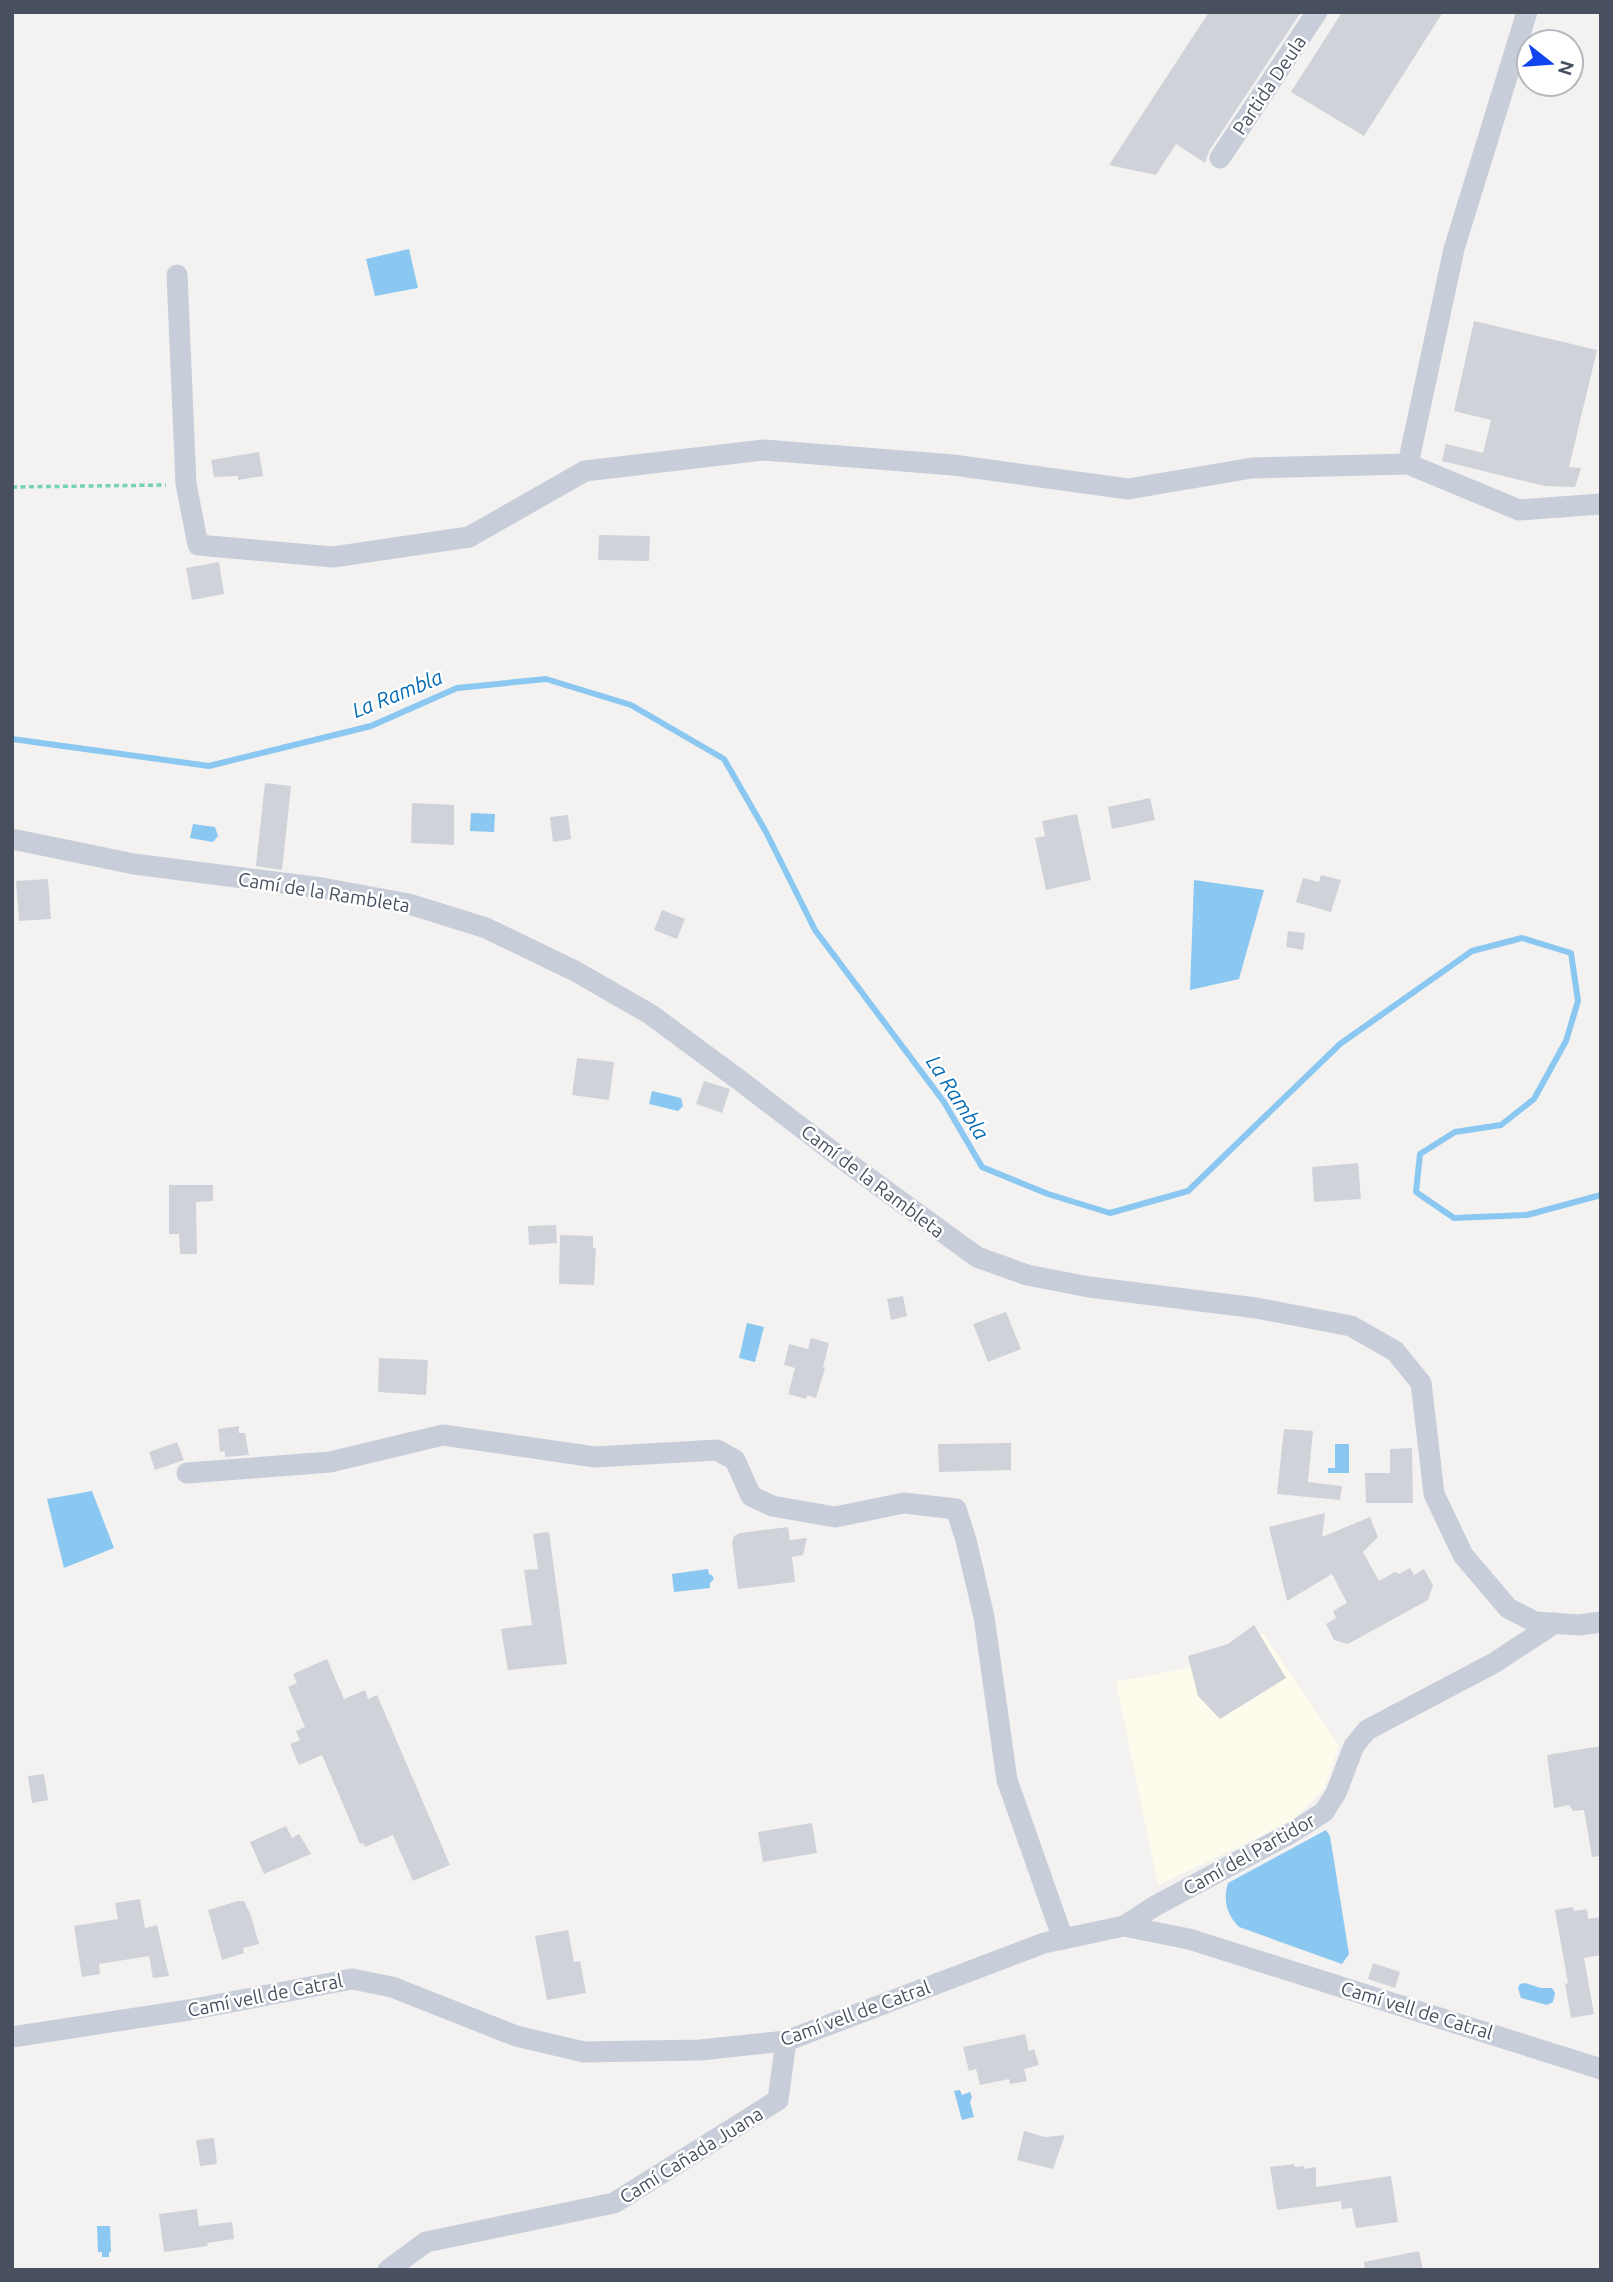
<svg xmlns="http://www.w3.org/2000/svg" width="1613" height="2282" viewBox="0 0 1613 2282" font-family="Ubuntu,sans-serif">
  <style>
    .commercial { fill: #fdfcec }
    .water { fill: #8ac7f1 }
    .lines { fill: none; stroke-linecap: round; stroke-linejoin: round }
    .stream { stroke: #8ac7f1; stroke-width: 6 }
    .building { fill: #d0d2d9 }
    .path { stroke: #75d2b8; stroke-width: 3.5; stroke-dasharray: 5 3.5; stroke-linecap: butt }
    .street { stroke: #c8cdda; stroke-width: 21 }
    .labels { text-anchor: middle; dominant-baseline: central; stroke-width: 5; stroke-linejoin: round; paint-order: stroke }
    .street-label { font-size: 19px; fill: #485060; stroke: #fff }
    .water-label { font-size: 21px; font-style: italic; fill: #056db6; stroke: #fff }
  </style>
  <rect width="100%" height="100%" fill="#f4f2f1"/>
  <path class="commercial" d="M1263,1633L1339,1746L1324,1789L1291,1822L1158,1885L1116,1682L1203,1665Z"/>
  <g class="water">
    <path d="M409,249L418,288L375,296L366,259Z"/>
    <path d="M471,813L495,814L494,832L470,831Z"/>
    <path d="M193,824L215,827L218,836L213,842L190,838Z"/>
    <path d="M1194,880L1264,890L1239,979L1190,990Z"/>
    <path d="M652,1091L681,1098L683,1106L678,1111L649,1104Z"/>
    <path d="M747,1323L764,1327L755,1362L739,1358Z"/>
    <path d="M1335,1444H1349V1473H1328V1468H1335Z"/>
    <path d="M92,1491L114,1548L64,1568L47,1499Z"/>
    <path d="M708,1569L709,1574L712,1575L714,1579L710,1583V1588L674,1592L672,1574Z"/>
    <path d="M1326,1830L1330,1836L1349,1954L1342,1964L1239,1927C1226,1914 1223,1900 1228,1883Z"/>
    <path d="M1525,1983L1541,1988H1552L1555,1993L1553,2002L1547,2005L1521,1998L1518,1988L1520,1984Z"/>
    <path d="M960,2090L962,2095L970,2092L972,2097L970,2102L974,2117L962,2120L954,2091Z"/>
    <path d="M97,2226H110L111,2252H109V2257H102V2252H98Z"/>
  </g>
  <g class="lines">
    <path class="stream" d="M12,739L209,766L371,726L457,688L546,679L631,705L724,759L766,832L815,930L944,1102L982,1167L1048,1194L1110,1213L1188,1191L1340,1044L1472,951L1522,938L1571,953L1578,1001L1566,1041L1534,1099L1501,1125L1455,1132L1420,1154L1416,1192L1454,1218L1527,1215L1601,1195"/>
  </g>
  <g class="building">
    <path d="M1209,12H1301L1209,151L1205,163L1176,144L1156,175L1109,165Z"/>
    <path d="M1342,12H1443L1364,136L1291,92Z"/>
    <path d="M1474,321L1597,350L1569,467L1581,468L1575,487L1545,486L1442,461L1446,444L1483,453L1491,420L1454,411Z"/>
    <path d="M259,452L263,476L238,480V476L214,477L211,460Z"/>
    <path d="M599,535L650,536L649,561L598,560Z"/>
    <path d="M219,562L224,594L192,600L186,568Z"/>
    <path d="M265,783L291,786L282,870L256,866Z"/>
    <path d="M1150,798L1155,820L1112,829L1108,807Z"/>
    <path d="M412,803L454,805V845L411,843Z"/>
    <path d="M1077,814L1091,880L1046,890L1035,838L1045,836L1042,821Z"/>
    <path d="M568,815L571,839L553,842L550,817Z"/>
    <path d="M1321,875L1341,880L1331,912L1296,902L1303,878L1319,882Z"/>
    <path d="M48,879L51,919L19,921L16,881Z"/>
    <path d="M662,910L685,919L677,939L654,930Z"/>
    <path d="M1288,931L1305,933L1303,950L1286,947Z"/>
    <path d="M577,1058L614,1062L609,1100L572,1095Z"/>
    <path d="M704,1081L730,1089L722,1113L696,1104Z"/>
    <path d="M1358,1163L1361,1199L1314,1202L1312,1167Z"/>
    <path d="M169,1185H213V1201L196,1202L197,1254H180L179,1234H169Z"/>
    <path d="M556,1225L557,1243L529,1245L528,1226Z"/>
    <path d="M560,1235L593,1236V1248H596L594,1285L559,1284Z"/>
    <path d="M903,1296L907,1316L891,1320L887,1299Z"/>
    <path d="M1006,1312L1021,1349L988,1362L973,1324Z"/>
    <path d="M811,1338L829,1343L823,1367L825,1368L816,1398L807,1395L806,1399L788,1394L795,1368L784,1365L789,1344L808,1349Z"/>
    <path d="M379,1358L428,1360L426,1395L378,1392Z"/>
    <path d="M239,1426V1433H245L249,1455L225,1457V1451L220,1452L218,1429Z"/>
    <path d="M1284,1429L1313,1431L1308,1482L1342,1486L1340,1500L1277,1494Z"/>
    <path d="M177,1442L184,1460L155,1470L149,1452Z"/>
    <path d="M1011,1443V1470L939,1472L938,1444Z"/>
    <path d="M1412,1448L1413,1503H1366L1365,1473H1390V1449Z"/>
    <path d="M1325,1513L1322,1537L1370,1517L1378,1537L1363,1552L1379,1581L1395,1572L1399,1574L1410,1568L1414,1575L1424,1569L1433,1585L1428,1600L1348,1644L1334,1640L1326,1624L1336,1618L1333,1611L1347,1603L1332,1574L1287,1601L1269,1527Z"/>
    <path d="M788,1527L790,1540L807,1538L803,1555L792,1557L795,1582L738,1589L732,1542L734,1536L740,1533Z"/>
    <path d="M549,1532L567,1664L508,1670L501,1629L532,1625L524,1570L538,1569L533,1534Z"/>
    <path d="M1254,1625L1286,1678L1220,1719L1198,1696L1188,1656L1228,1644Z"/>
    <path d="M327,1659L344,1699L365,1690L368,1699L377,1695L450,1865L413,1881L393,1835L365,1847L363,1843L360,1844L322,1755L299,1765L290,1744L300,1740L296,1731L305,1727L288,1687L297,1683L293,1674Z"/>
    <path d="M1601,1746V1856L1592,1857L1584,1810L1573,1811L1569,1805L1554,1808L1547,1755Z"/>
    <path d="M44,1774L48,1800L32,1803L28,1776Z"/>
    <path d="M812,1823L817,1853L763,1862L758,1832Z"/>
    <path d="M286,1826L292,1838L299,1834L311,1854L264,1874L250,1842Z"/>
    <path d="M140,1899L145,1928L157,1925L169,1976L153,1978L149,1956L99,1964L100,1974L82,1977L74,1926L118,1919L115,1903Z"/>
    <path d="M238,1901H244L251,1916L259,1944L243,1948L244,1953L222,1960L208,1910Z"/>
    <path d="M1573,1907L1574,1911L1587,1909L1588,1919L1601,1917V1955L1584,1958L1594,2014L1571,2018L1565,1984L1568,1983L1555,1910Z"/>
    <path d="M568,1930L574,1962L580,1961L586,1993L547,2000L535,1936Z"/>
    <path d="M1373,1963L1400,1972L1395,1988L1368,1979Z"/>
    <path d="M1025,2034L1029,2051L1034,2049L1039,2065L1024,2069L1027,2081L1010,2084L1009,2079L980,2085L976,2069L969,2071L963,2047Z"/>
    <path d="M1024,2131L1045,2137L1065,2135L1053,2169L1017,2160Z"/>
    <path d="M214,2138L217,2164L200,2166L196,2140Z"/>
    <path d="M1294,2164L1295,2167L1304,2166L1305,2169L1316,2167V2187L1391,2176L1398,2222L1356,2228L1352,2208L1342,2209L1341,2201L1277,2210L1270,2167Z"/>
    <path d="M197,2209L199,2226L232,2222L234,2239L207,2243L208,2246L164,2252L159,2214Z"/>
    <path d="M1419,2251L1423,2270H1365L1364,2262Z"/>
  </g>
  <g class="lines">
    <path class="path" d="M12,487L166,485"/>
    <g class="street">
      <path d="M1527,12L1454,249L1408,464L1519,510L1601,504"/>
      <path d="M1220,158L1317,12"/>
      <path d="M177,275L186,484L198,545L333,557L469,537L585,471L764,450L953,465L1128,489L1252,468L1408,464"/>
      <path d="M12,839L134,864L322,888L409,904L486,928L575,971L650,1014L742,1082L837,1155L977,1257L1027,1275L1089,1287L1256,1308L1351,1326L1395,1351L1421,1383L1434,1494L1463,1555L1508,1608L1535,1622L1579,1625L1601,1622"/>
      <path d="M187,1473L330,1462L443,1435L595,1457L717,1450L735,1460L751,1496L772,1506L835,1517L904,1503L956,1509L966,1540L984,1617L1007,1780L1063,1939"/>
      <path d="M1124,1926L1155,1906L1291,1833L1324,1812L1336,1793L1354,1746L1367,1730L1494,1663L1555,1623"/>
      <path d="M12,2037L189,2010L352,1979L392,1987L516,2036L584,2052L700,2050L786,2041L1044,1943L1124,1926L1189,1939L1601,2069"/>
      <path d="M388,2270L426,2242L614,2203L778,2100L786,2041"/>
    </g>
  </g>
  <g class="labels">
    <g class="street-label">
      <text transform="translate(1269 85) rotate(-56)">Partida Deula</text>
      <text transform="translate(324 892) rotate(9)">Camí de la Rambleta</text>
      <text transform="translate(873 1181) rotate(37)">Camí de la Rambleta</text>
      <text transform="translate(1249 1854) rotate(-29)">Camí del Partidor</text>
      <text transform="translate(265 1995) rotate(-11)">Camí vell de Catral</text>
      <text transform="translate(1417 2010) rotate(17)">Camí vell de Catral</text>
      <text transform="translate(855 2013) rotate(-20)">Camí vell de Catral</text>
      <text transform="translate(691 2155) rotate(-32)">Camí Cañada Juana</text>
    </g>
    <g class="water-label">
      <text transform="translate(397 693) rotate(-22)">La Rambla</text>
      <text transform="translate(958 1097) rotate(57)">La Rambla</text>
    </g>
  </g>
  <rect width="1613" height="2282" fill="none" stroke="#485060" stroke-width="28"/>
  <g transform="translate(1550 63) rotate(107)"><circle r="33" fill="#ffffff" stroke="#b6b9bf" stroke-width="2"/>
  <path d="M0-5L12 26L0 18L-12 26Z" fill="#1044ef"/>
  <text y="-10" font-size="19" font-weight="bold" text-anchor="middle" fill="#485060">N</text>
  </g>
</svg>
